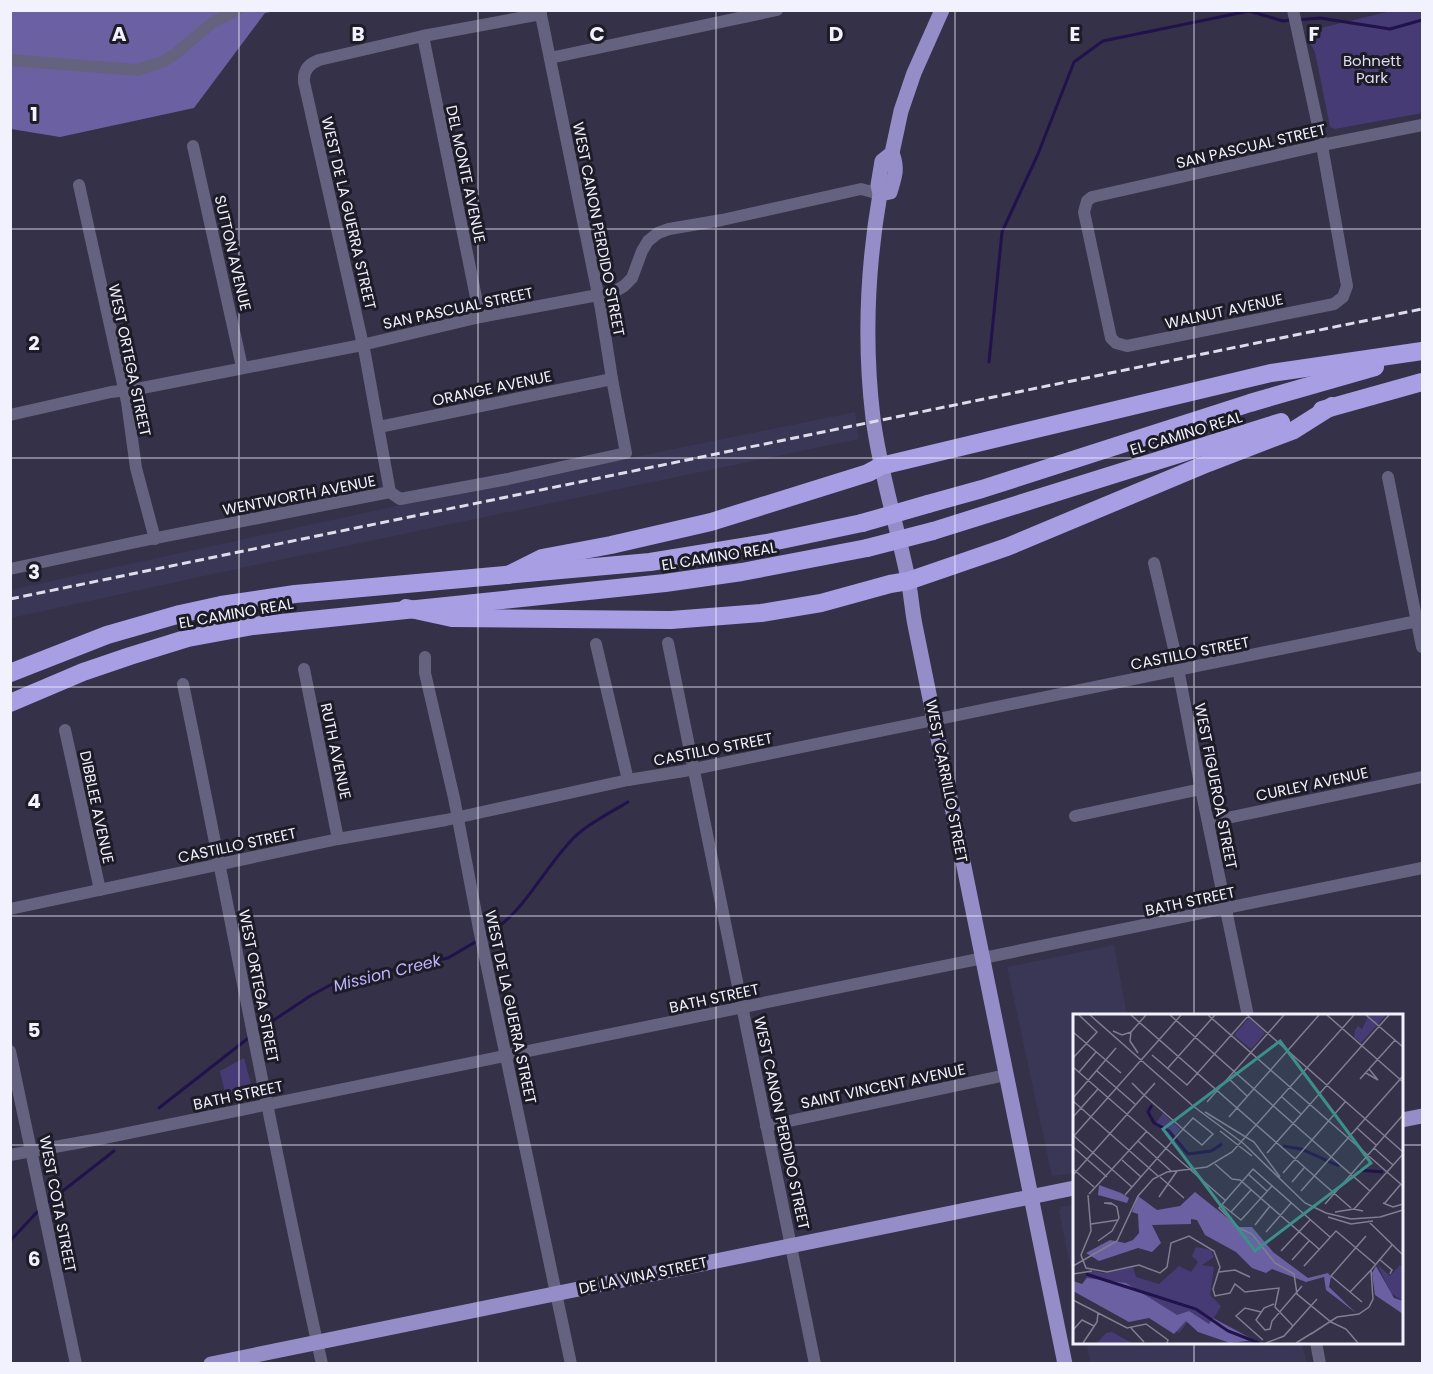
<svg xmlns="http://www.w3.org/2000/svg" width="1433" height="1374" viewBox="0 0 1433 1374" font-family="Poppins,sans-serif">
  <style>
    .built { fill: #3a3655 }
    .green { fill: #463b75 }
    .forest { fill: #6b61a2 }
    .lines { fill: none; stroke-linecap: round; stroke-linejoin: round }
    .stream { stroke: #22124c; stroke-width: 3 }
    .minor { stroke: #65627f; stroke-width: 12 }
    .major { stroke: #958dc7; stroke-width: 15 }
    .highway { stroke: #a79ee4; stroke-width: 18 }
    .rail { stroke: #dddcea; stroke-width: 3; stroke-dasharray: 9 4.5; stroke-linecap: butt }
    .highway-bridge { stroke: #a79ee4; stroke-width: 18 }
    .grid { fill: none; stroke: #f2f1fe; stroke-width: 1.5; stroke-opacity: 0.55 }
    .labels { text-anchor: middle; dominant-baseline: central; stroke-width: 6; stroke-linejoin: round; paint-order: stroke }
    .park-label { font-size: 15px; fill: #dedcef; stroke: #1c1b26 }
    .street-label { font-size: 15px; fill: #f2f1fe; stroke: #1c1b26 }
    .water-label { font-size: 16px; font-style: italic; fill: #beb4fe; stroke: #1c1b26 }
    .inset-river { fill: none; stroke: #22124c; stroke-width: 3 }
    .inset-road { fill: none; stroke: #807e91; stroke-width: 1.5 }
    .view { fill: #3c8f8b; fill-opacity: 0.15; stroke: #3c8f8b; stroke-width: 3 }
    .inset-edge { fill: none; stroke: #f2f1fe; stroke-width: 3 }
    .grid-label { font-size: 20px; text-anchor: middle; font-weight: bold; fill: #f2f1fe; stroke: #1c1b26; stroke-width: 6; stroke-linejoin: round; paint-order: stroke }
  </style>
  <rect width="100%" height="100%" fill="#343149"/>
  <g class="built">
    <path d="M855,412L859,439L260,564L11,618L10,590L405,504Z"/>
    <path d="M1114,945L1127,1015L1074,1016V1173L1052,1176L1007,967Z"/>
    <path d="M1074,1204V1286L1059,1210L1062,1207Z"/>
    <path d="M1086,1343H1302L1307,1363H1091Z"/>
  </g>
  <g class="green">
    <path d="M1395,10L1422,11V113L1335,129L1330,127L1315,52L1310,43L1308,31Z"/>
    <path d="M244,1058L253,1092L226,1098L220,1071Z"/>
  </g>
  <path class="forest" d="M10,11H276L265,13L194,108L60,137L11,129Z"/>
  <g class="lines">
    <g class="stream">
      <path d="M1297,20L1320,18L1390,29L1422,20"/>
      <path d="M989,362L1002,232L1038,154L1074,62L1103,41L1249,11L1283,21L1291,20"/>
      <path d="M485,936C523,914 539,876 568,844C583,826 608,814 628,802"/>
      <path d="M256,1032L310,996L336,982L448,958L477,941"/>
      <path d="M159,1108L251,1036"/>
      <path d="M46,1204L114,1151"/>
      <path d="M10,1241L39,1210"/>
    </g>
    <g class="minor">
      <path d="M1293,10L1320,135L1324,157L1347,286L1343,297L1334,304L1127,346L1116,343L1111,338L1084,212L1087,201L1092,197L1322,145L1422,125"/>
      <path d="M423,36L480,317"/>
      <path d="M550,58L777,10"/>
      <path d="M10,60L137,70L162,62L174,55L212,23L237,10"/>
      <path d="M193,146L242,367"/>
      <path d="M79,185L127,402L136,468L155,539"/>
      <path d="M10,415L111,392L137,389L362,345L480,317L614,292L624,286L632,278L642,251L648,241L658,233L669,229L722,220L861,189L880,194"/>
      <path d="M379,427L612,379"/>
      <path d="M1388,477L1422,647"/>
      <path d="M390,492L365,354L304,82C303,71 308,64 319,60L423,36L541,14"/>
      <path d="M1154,563L1175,653L1201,789L1248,1016"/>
      <path d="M10,569L141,541L390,492L400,499L508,479L626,453L612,379L601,309L540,10"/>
      <path d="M668,643L815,1364"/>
      <path d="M596,644L628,780"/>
      <path d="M425,657V673L454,798L479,929L571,1364"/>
      <path d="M304,669L338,839"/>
      <path d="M183,684C230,911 271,1138 322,1364"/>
      <path d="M65,730L100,890"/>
      <path d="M1075,816L1201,789"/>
      <path d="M1208,822L1422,777"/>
      <path d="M10,909L338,839L446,820L628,780L684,771L1422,620"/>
      <path d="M10,1051L76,1364"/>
      <path d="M766,1126L1006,1075"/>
      <path d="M10,1155L99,1139L1422,868"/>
      <path d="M1316,1342L1320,1364"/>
    </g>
    <g class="major">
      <path d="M942,10L914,73L901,111L892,153L882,161L878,185L880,194C867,269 864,343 873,418C880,473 897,525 908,579C911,594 912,610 915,625L1065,1364"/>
      <path d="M880,194L890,192C895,176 898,168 892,153"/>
      <path d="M1402,1120L1422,1116"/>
      <path d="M211,1364L1074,1188"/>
    </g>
    <g class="highway">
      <path d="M1322,410L1422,382"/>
      <path d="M928,504L982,489L1250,403L1375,367"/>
      <path d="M933,531L1281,422"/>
      <path d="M508,575L542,558L611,545L711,522L868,473L881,466L1271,373L1422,351"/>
      <path d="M406,608L452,618L671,620L761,613L821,603L890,584L908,581L1007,547L1208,463L1294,430L1332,406"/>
      <path d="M10,673L107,635L180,614L221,605L295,594L650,562L767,543L862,523"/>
      <path d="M10,703L83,672L130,656L188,638L253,626L665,583L742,572L867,548"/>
    </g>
    <path class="rail" d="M10,599L1422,309"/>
    <g class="highway-bridge">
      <path d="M862,523L928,504"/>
      <path d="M867,548L933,531"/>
    </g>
  </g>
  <path class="grid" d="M239,10V1364M478,10V1364M716,10V1364M955,10V1364M1194,10V1016M10,229H1422M10,458H1422M10,687H1422M10,916H1422M10,1145H1074M1402,1145H1422M1194,1342V1364"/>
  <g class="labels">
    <g class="park-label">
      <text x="1372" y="60">Bohnett<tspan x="1372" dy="17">Park</tspan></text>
    </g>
    <g class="street-label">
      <text transform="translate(1251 146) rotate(-13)">SAN PASCUAL STREET</text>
      <text transform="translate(466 174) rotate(78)">DEL MONTE AVENUE</text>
      <text transform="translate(349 213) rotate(77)">WEST DE LA GUERRA STREET</text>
      <text transform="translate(599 229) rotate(79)">WEST CANON PERDIDO STREET</text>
      <text transform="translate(233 253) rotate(77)">SUTTON AVENUE</text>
      <text transform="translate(458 308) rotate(-12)">SAN PASCUAL STREET</text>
      <text transform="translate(1224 311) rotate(-12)">WALNUT AVENUE</text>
      <text transform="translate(130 360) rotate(78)">WEST ORTEGA STREET</text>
      <text transform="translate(492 388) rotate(-12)">ORANGE AVENUE</text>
      <text transform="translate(1186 433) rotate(-17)">EL CAMINO REAL</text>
      <text transform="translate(299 495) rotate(-11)">WENTWORTH AVENUE</text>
      <text transform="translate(719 556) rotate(-9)">EL CAMINO REAL</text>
      <text transform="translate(236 613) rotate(-10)">EL CAMINO REAL</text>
      <text transform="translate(1190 653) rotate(-11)">CASTILLO STREET</text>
      <text transform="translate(713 749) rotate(-11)">CASTILLO STREET</text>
      <text transform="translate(336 751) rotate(78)">RUTH AVENUE</text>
      <text transform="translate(947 781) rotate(79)">WEST CARRILLO STREET</text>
      <text transform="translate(1312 784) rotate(-12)">CURLEY AVENUE</text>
      <text transform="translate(1216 786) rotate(79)">WEST FIGUEROA STREET</text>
      <text transform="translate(97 807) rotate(78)">DIBBLEE AVENUE</text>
      <text transform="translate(237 845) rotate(-12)">CASTILLO STREET</text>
      <text transform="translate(1190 901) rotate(-12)">BATH STREET</text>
      <text transform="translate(259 986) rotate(79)">WEST ORTEGA STREET</text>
      <text transform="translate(714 998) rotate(-12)">BATH STREET</text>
      <text transform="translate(511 1007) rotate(78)">WEST DE LA GUERRA STREET</text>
      <text transform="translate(883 1086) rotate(-12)">SAINT VINCENT AVENUE</text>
      <text transform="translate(238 1095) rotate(-12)">BATH STREET</text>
      <text transform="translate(782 1123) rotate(78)">WEST CANON PERDIDO STREET</text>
      <text transform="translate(58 1204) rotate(79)">WEST COTA STREET</text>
      <text transform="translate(643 1275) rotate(-12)">DE LA VINA STREET</text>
    </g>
    <g class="water-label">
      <text transform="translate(387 973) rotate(-14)">Mission Creek</text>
    </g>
  </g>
  <g transform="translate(1073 1014)">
    <rect width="330" height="330" fill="#343149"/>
    <path d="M296,1H313L288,29L281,23L282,16L285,12L289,15ZM176,4L192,19L178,35L161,21ZM90,99L107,115L101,124L83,109ZM123,233L138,236L141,243L129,251L141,253L137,281L148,292L139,307L151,314L116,306L106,319L68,294L55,308L8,273L17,256L31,259L60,253L63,263L86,270L106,252L118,258L125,248L119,242ZM304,250L317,262L327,251L330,253V287L318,279ZM39,318L59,329H24L33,319Z" fill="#463b75"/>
    <path d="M26,171L48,179L56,184L54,189L25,181ZM122,178L166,213H179L200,238L235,264L255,259L258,263L256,273L283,299L253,276L251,263L233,268L199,255L193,259L179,254L163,238L132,221L124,206L118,205V210L79,211L88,229L79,238L65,234L26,247L13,239L37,226L52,229L60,226L66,219L65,200L59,198L65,182L84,196L107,192ZM303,252L321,284L330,287V300L302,281L299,259ZM14,264L53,269L104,301L116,297L136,310L140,304L181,326L157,329L125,318L113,307L101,320L76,304L56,308L0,277V267L9,270Z" fill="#6b61a2"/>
    <path class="inset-river" d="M79,91L75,98L81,109L96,117L115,140L138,137L149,130M210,132L228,135L266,152M285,156L310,158M13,260L123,295L155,317L186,329"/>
    <path class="inset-road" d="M17,1L120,92L171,130L232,189L253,199L278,205L307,203L330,196M58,1L278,194M97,1L297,177M135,1L314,158M174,1L330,138M254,1L330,68M293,1L330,33M40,17L49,21L58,18L57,27L65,39M0,18L48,59M58,18L73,1M79,41L114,71L176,1M0,44L24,18L6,1M0,53L152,186M94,55L142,1M24,57L63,91M6,58L23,38M293,59L305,66L296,55M155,64L174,82M287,65L322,26M209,83L228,100M0,84L43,34M0,87L85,162M134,88L211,1M132,98L181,128L207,163M0,103L25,75M156,103L246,1M284,114L303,131M147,117L179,142M1,122L59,173M0,123L108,1M65,127L98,157M0,133L34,163M301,134L320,151M194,139L316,1M49,146L68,163M142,150L159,165L167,166L246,235M0,155L21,173M314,158L330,172M210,159L273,87M175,160L194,177M0,161L82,69M87,163L111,184M219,168L231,154M228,177L330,62M16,180L74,117M15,181L18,217L8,241L13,254L34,258L66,251L87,259L94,253L98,229L116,222L141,237L147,253L140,275L142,282L157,279L162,270L172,278L206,274L202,293L220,312M52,181L59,173L110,115L120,104L140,120L129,131L110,115L71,81L59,69M86,183L104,157M310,189L320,193L330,190M148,190L168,206L199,172M252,190L330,101M311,190L328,170M290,197L281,195L330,140M158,198L178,176M262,198L281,195M255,203L278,210L300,207M295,207L330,241M18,210L45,206M182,211L197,192M193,218L218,189M257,223L180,155L146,194L166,214L179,220L202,249L221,260L224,280L258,308L273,315L285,329M25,227L39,217L46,204L44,193L38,189H31L39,190M208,237L237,206M306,245L319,256L317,260M219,246L236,227M0,252L44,227L65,182L80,165L94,158L134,153L159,138L281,1M231,252L263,217L302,250M146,258L162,256L177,263M0,260L19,257M277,278L299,255M0,286L54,314L73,310L95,326L94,329M289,288L258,262L293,222M201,290L191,294L183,306L192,316L197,315L199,307L229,272M188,298L172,294L163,302L190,326M58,314L71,328M0,316L9,306L21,312M238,320L264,303L286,300L296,293L300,285L298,256L319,231M10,329L24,308L25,299M193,329L211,322L244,285M223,329L239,319"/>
    <path class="view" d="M207,27L298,149L182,237L90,115Z"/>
    <rect width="330" height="330" class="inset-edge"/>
  </g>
  <g class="grid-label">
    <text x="119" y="41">A</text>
    <text x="358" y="41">B</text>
    <text x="597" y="41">C</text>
    <text x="836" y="41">D</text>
    <text x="1075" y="41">E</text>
    <text x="1314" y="41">F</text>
    <text x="34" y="121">1</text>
    <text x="34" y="350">2</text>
    <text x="34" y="579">3</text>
    <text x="34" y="808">4</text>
    <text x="34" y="1037">5</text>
    <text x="34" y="1266">6</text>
  </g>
  <rect width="1433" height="1374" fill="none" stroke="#f2f1fe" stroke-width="24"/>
</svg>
